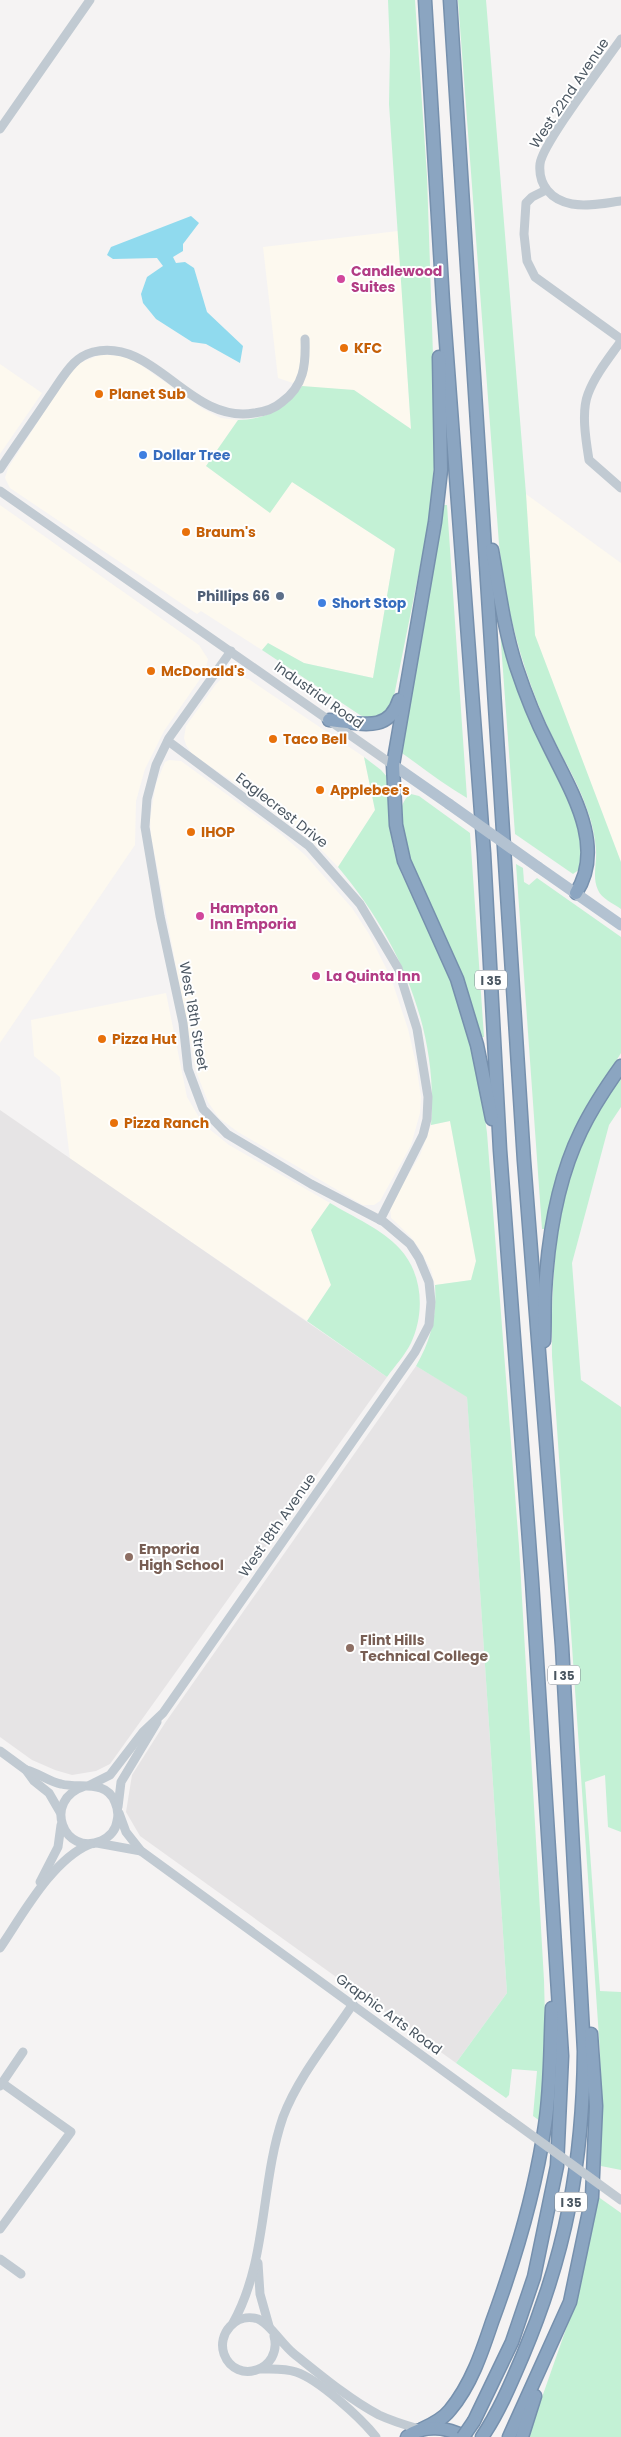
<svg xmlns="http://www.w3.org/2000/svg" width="621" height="2437" viewBox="0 0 621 2437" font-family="Poppins,sans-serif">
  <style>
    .commercial { fill: #fdf9ef }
    .education { fill: #e6e4e5 }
    .green { fill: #c3f1d5 }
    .water { fill: #90daee }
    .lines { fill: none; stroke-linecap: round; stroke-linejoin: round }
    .highway-casing { stroke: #7690ad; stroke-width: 15 }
    .minor { stroke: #c1cad2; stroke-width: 9 }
    .major { stroke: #b3c2d1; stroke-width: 11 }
    .highway { stroke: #8ba5c1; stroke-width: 12 }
    .highway-bridge-casing { stroke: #7690ad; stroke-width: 15; stroke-linecap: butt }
    .minor-bridge { stroke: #c1cad2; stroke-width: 9 }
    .major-bridge { stroke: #b3c2d1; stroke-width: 11 }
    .highway-bridge { stroke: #8ba5c1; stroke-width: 12 }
    .hotel-dot { fill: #d1479c; stroke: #fff; stroke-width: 2 }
    .food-dot { fill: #e8710a; stroke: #fff; stroke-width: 2 }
    .shop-dot { fill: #3f7fe0; stroke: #fff; stroke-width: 2 }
    .service-dot { fill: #5c6f8a; stroke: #fff; stroke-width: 2 }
    .education-dot { fill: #8d6e63; stroke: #fff; stroke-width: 2 }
    .labels { text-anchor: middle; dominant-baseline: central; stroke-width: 4; stroke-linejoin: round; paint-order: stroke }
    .shield { fill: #fff; stroke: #808990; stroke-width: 1 }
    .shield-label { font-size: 12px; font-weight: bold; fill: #4a5661 }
    .street-label { font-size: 14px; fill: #4a5661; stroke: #fff }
    .hotel-label { font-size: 14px; font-weight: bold; fill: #b23c85; stroke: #fff; text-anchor: start }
    .food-label { font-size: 14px; font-weight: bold; fill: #c56008; stroke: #fff; text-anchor: start }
    .shop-label { font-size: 14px; font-weight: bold; fill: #366cbe; stroke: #fff; text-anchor: start }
    .service-label { font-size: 14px; font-weight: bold; fill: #4e5e75; stroke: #fff; text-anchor: end }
    .education-label { font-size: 14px; font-weight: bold; fill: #785e54; stroke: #fff; text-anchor: start }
  </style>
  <rect width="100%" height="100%" fill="#f5f3f3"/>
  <g class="commercial">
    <path d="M398,231L411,429L354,390L305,387L278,378L263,247Z"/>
    <path d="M102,354L125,357L135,361L203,409L221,418L238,420L206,466L270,512L292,482L395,549L373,678L304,663L268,643L262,650L201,611L197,614L10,488L5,478L8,468L70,372L80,363Z"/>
    <path d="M0,364L42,393L0,454Z"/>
    <path d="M526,494L621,563V862L535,636Z"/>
    <path d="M0,505L199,645L208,659L205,672L164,731L145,769L136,801L135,845L0,1043Z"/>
    <path d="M233,673L250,680L364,757L375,810L338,867L310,838L282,815L192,754L186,745L184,738L186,726L216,684L227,674Z"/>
    <path d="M169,760L181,761L281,834L305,855L352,908L369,934L391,978L408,1029L416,1064L421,1097L420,1113L411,1145L380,1201L374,1205H363L238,1132L219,1118L208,1102L196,1071L151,835L150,819L156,784L165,762Z"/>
    <path d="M166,993L187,1097L203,1124L229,1145L330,1203L311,1230L331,1285L307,1321L70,1159L60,1077L34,1056L31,1020Z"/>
    <path d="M450,1121L476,1261L472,1280L435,1285L431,1270L419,1248L411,1237L391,1218L390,1206L420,1155L431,1125Z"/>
  </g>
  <g class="education">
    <path d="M0,1110L387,1377L110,1764L96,1771L72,1775L55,1770L32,1760L0,1737Z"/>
    <path d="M416,1366L467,1396L507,1993L456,2063L140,1836L126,1812L132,1775L165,1723Z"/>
  </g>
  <g class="green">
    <path d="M388,0H415L427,176L436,445L429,522L393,701C387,715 373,722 360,715L262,650L268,643L304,663L373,678L395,549L292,482L270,513L206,466L238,420C266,419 285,410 302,386L354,390L411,429L389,104L390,51Z"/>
    <path d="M458,0H486L526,494L535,635L621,862V909C614,904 601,898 598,890C592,878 597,863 596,850C595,836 592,822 587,809C578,782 563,759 551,734C523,673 506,611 499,544Z"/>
    <path d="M441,505H447L467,798C443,784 422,767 399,751Z"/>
    <path d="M503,629L584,839L580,869L573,874L515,834L500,630Z"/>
    <path d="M364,757L381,770L388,778L389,817L393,847L402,875L434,937L463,1010L480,1081L487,1133L519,1546L544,1980L546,2056L540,2121L533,2116L537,2071L512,2069L509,2095L506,2098L456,2063L507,1993L467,1397L416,1366C431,1340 437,1316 435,1285L471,1280L476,1261L450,1121L431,1125C439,1030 399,939 338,867L375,810Z"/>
    <path d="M411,794L419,796L470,833L484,1037H480C472,1011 464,983 454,957C443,929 375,816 411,794Z"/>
    <path d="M516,864L523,868L524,882L529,885L537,878L621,937V1053L591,1101L546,1229H542Z"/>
    <path d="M621,1075V1107L609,1125L572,1263L581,1380L621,1407V1832L608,1827L605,1775L585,1782L600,1991L621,1992V2170L601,2166L600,2052L552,1356C551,1281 554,1208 584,1138C594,1116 608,1095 621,1075Z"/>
    <path d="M330,1203C353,1217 382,1229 400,1249C423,1274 425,1313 411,1343C405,1355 395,1366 387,1377L307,1321L331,1285L311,1230Z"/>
    <path d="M597,2196L621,2213V2437H528L578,2295Z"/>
  </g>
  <path class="water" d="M191,216L199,223L183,244V251L173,257L176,263L185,262L194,268L207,312L243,346L240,363L206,344L192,342L156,319L143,303L141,294L147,277L163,266L157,258L113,259L107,255L111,247Z"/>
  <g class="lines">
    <defs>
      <g id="highway">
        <path d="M425,0L443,302L484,853L500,1150L532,1581L562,2056L557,2166L534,2277L512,2342L474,2421"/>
        <path d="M450,0L524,1161L562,1646L584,2051C583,2162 566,2253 523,2355C511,2383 499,2412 482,2437"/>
        <path d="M439,357L441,470L435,522L393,765L396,825L404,861L457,979L477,1045L492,1119"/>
        <path d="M492,550C499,589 504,629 516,666C525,693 535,719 548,744C569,788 607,845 576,893"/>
        <path d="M329,720C357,722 388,735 399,700"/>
        <path d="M544,1341C545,1325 544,1308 545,1292C548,1238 557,1180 581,1131C592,1108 606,1087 621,1066"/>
        <path d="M422,2429C433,2424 443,2419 450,2410C471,2385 482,2352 492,2322C516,2257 535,2193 545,2125C551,2086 550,2047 552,2008"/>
        <path d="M407,2437C423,2424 448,2427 465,2437"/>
        <path d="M509,2437L570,2302L592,2197L596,2106L591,2034"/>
        <path d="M522,2437L535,2396"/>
      </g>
    </defs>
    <use href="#highway" class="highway-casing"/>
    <g class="minor">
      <path d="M621,39C606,61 542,144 540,164C538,185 551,200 572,204C588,207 605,203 621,201"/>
      <path d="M0,129L90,0"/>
      <path d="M546,190L532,197L526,203L524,234L527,261L535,277L621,339"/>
      <path d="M621,341C609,358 595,375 588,394C581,412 586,441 589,460L621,488"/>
      <path d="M0,469C16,445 33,421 49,397C57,386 64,373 74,363C79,358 86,354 93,352C155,337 189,424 254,413C264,412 274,409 282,402C304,386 306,365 305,339"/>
      <path d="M0,491L393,765"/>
      <path d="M168,741L309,846L360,904L398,968L417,1029L428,1097L427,1119L423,1135L380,1220"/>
      <path d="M0,1751L26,1770L34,1781L49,1793L60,1812"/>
      <path d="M26,1770C39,1773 49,1782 61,1784C80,1789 106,1779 115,1802C118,1809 119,1814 117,1821C116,1830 109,1837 101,1841C64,1857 41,1800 85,1786"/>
      <path d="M90,1785L110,1775L143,1732L163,1713L415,1352L429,1325L431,1302L429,1282L419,1258L410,1244L384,1222L311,1184L227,1134L203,1109L188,1069L183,1023L160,916L145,827L147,799L156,765L169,738L231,651"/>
      <path d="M118,1807L121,1782L157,1722"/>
      <path d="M119,1813L126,1832L141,1851L508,2118"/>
      <path d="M97,1843L141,1851"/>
      <path d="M40,1882L58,1847L61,1825"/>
      <path d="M0,1948C23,1914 52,1860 90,1844"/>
      <path d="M0,2086L23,2052"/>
      <path d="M0,2229L71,2132L2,2083"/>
      <path d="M0,2259L21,2274"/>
      <path d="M258,2263L260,2294L269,2326"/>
      <path d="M233,2323C268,2260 260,2184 283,2117C298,2077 329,2040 353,2004"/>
      <path d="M274,2336C283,2370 236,2386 224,2354C217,2334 236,2312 258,2319C269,2323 282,2344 293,2353C318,2373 350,2400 379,2415C392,2421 405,2425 419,2429"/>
      <path d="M261,2369C272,2369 285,2368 296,2372C318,2379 361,2418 376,2437"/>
    </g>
    <g class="major">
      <path d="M393,765L449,804"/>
      <path d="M538,867L621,925"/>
    </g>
    <use href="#highway" class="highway"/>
    <defs>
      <path id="highway-bridge" d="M463,2437L474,2421"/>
    </defs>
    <use href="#highway-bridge" class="highway-bridge-casing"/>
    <path class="minor-bridge" d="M508,2118L621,2200"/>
    <path class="major-bridge" d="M449,804L538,867"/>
    <use href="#highway-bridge" class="highway-bridge"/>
  </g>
  <g class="hotel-dot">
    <circle cx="341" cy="279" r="5"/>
    <circle cx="200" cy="916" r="5"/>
    <circle cx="316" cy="976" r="5"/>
  </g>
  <g class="food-dot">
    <circle cx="344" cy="348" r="5"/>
    <circle cx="99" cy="394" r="5"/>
    <circle cx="186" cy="532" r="5"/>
    <circle cx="151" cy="671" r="5"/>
    <circle cx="273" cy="739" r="5"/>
    <circle cx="320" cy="790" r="5"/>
    <circle cx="191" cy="832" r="5"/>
    <circle cx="102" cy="1039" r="5"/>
    <circle cx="114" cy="1123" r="5"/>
  </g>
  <g class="shop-dot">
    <circle cx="143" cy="455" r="5"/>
    <circle cx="322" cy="603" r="5"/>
  </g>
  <circle class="service-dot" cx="280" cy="596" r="5"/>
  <g class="education-dot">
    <circle cx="129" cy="1557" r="5"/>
    <circle cx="350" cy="1648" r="5"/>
  </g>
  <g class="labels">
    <g class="shield">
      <rect x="475" y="970.5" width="32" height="19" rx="4"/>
      <rect x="548" y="1665.5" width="32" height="19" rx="4"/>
      <rect x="555" y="2192.5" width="32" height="19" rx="4"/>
    </g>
    <g class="shield-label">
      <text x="491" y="980">I 35</text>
      <text x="564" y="1675">I 35</text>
      <text x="571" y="2202">I 35</text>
    </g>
    <g class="street-label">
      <text transform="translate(569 93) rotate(-56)">West 22nd Avenue</text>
      <text transform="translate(319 695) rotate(35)">Industrial Road</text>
      <text transform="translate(282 810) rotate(38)">Eaglecrest Drive</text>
      <text transform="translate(194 1016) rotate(80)">West 18th Street</text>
      <text transform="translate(277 1525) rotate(-55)">West 18th Avenue</text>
      <text transform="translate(389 2014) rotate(36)">Graphic Arts Road</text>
    </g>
    <g class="hotel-label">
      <text x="351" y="271">Candlewood<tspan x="351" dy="16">Suites</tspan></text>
      <text x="210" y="908">Hampton<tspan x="210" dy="16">Inn Emporia</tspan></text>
      <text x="326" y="976">La Quinta Inn</text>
    </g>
    <g class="food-label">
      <text x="354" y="348">KFC</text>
      <text x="109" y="394">Planet Sub</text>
      <text x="196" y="532">Braum's</text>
      <text x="161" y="671">McDonald's</text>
      <text x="283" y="739">Taco Bell</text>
      <text x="330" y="790">Applebee's</text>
      <text x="201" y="832">IHOP</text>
      <text x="112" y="1039">Pizza Hut</text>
      <text x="124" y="1123">Pizza Ranch</text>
    </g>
    <g class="shop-label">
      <text x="153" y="455">Dollar Tree</text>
      <text x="332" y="603">Short Stop</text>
    </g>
    <g class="service-label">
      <text x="270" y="596">Phillips 66</text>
    </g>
    <g class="education-label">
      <text x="139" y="1549">Emporia<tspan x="139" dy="16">High School</tspan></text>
      <text x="360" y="1640">Flint Hills<tspan x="360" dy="16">Technical College</tspan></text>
    </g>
  </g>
</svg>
